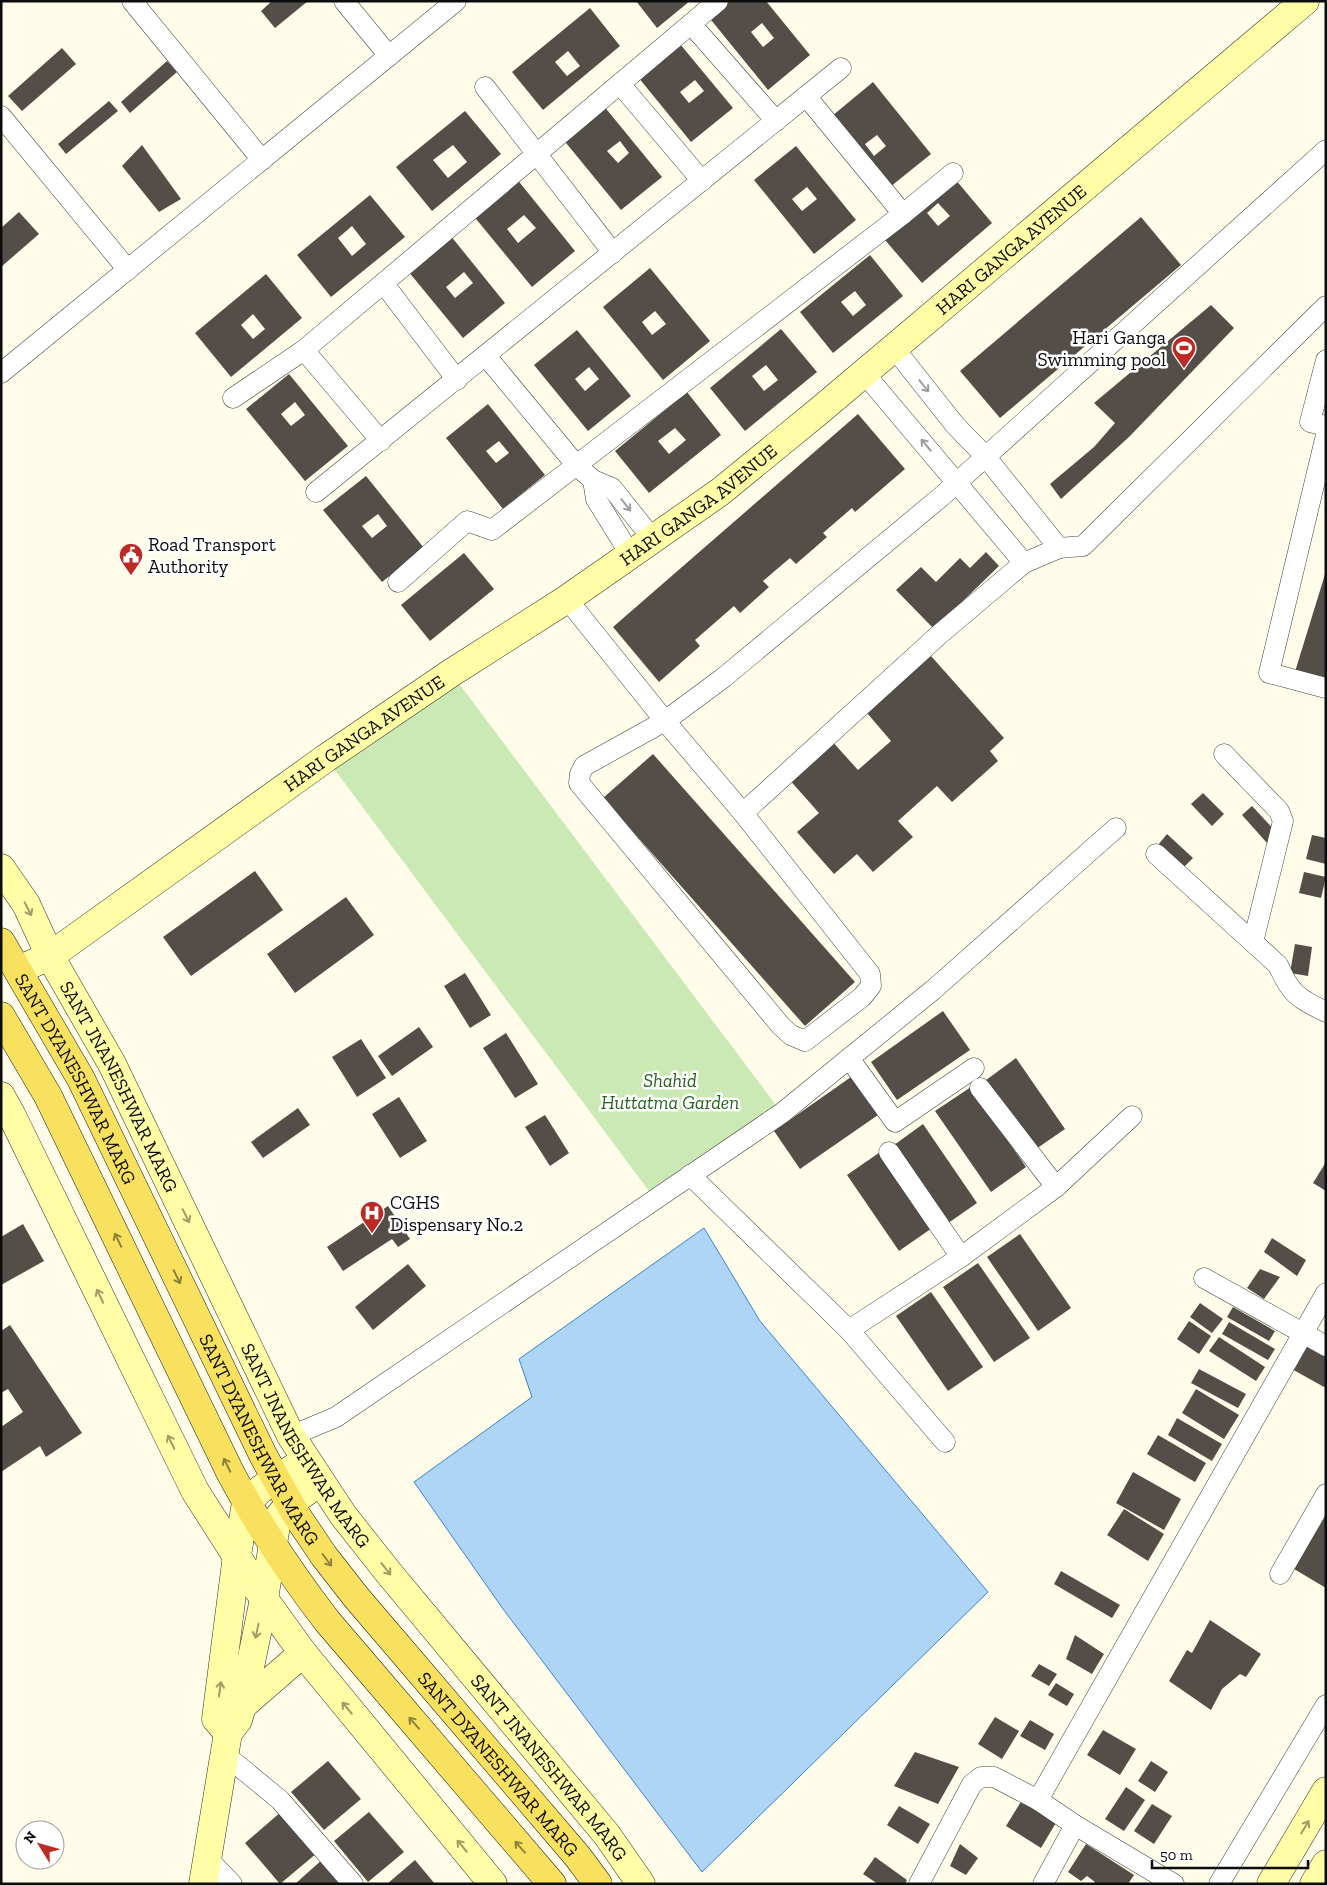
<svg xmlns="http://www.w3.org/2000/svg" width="1327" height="1885" viewBox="0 0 1327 1885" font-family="'Zilla Slab',serif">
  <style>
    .green { fill: #cbe9b4 }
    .water { fill: #afd5f6; stroke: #3684cd }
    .building { fill: #544e48; fill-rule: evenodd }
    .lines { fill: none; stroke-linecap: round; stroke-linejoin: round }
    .street-casing { stroke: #3f3f3f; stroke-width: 21 }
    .secondary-casing { stroke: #2e2e2e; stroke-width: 29 }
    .primary-casing { stroke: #1d1d1d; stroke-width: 29 }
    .street { stroke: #fff; stroke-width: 20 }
    .secondary { stroke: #fffda5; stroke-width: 28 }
    .primary { stroke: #f9e160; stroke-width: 28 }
    .oneway { stroke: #9e9e9e }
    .oneway2 { stroke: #9e9d68 }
    .oneway3 { stroke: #8e813a }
    .labels { text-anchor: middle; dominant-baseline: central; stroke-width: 5; stroke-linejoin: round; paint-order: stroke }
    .street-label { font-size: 19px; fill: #0c0c0c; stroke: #fff }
    .poi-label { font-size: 19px; fill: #0c0c0c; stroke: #fff; text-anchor: start }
    .park-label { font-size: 19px; font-style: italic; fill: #25631c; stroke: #fff }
  </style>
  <rect width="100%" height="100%" fill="#fffdea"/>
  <path class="green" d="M451,673L782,1113L655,1199L326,758Z"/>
  <path class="water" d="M704,1228L760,1321L988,1592L702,1872L503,1609L414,1482L532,1397L519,1359Z"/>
  <g class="building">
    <path d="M272,1H308L275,28L261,11Z"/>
    <path d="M636,1H690L657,28Z"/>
    <path d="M724,1H766L810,55L768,90L707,15ZM762,23L774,38L763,47L751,32Z"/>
    <path d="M590,8L620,46L543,110L512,72ZM568,51L580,66L567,76L555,62Z"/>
    <path d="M680,44L733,108L691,142L638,77ZM695,80L704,91L689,103L680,92Z"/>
    <path d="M62,48L76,64L22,111L8,96Z"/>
    <path d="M167,61L177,72L130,113L121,102Z"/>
    <path d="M873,82L931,154L890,187L832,116ZM877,135L886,146L874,156L865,144Z"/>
    <path d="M109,101L118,111L66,154L58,144Z"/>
    <path d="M603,105L662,177L621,210L562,138ZM620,141L629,153L618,163L607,151Z"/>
    <path d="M465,111L501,154L432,211L396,167ZM453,145L467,162L448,178L433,160Z"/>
    <path d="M142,145L181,199L159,212L122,166Z"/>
    <path d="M796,146L856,220L814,254L754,180ZM807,187L817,199L802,211L792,199Z"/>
    <path d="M516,178L575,251L532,287L472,214ZM524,215L536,228L518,243L507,229Z"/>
    <path d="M955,179L992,223L922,283L885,240ZM938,203L950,216L938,226L927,213Z"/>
    <path d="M370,195L405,237L331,297L297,255ZM352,226L366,244L352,256L338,238Z"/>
    <path d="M19,212L39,234L1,267V228Z"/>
    <path d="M1141,217L1181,265L1000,418L960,371Z"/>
    <path d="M450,235L505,303L463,338L408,271ZM464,272L473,283L455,298L446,287Z"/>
    <path d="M870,255L903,296L833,353L800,312ZM855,291L866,305L853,316L841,302Z"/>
    <path d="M650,268L710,341L663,380L603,307ZM655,311L666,324L652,335L642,322Z"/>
    <path d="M266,274L302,318L231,377L195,333ZM253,314L265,329L253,339L241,325Z"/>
    <path d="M1211,305L1234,328L1129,437L1061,499L1050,484L1094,447L1115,423L1094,403Z"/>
    <path d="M781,329L817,372L745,431L710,388ZM766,365L778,380L764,391L752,376Z"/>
    <path d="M577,330L631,396L588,431L534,365ZM589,367L599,379L585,391L575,379Z"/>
    <path d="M289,374L348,446L305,481L246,409ZM295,402L305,415L291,426L281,414Z"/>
    <path d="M687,392L721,435L649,493L615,451ZM675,428L686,440L669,454L658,441Z"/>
    <path d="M488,404L545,475L503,509L446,438ZM499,441L509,453L496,463L486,451Z"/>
    <path d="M858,414L905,469L855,512L852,508L823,533L827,537L796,564L790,558L763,581L769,587L740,613L734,606L695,640L700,646L659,682L613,627Z"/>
    <path d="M366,476L424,548L382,582L323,510ZM378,514L387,526L372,538L362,526Z"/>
    <path d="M986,552L999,566L934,629L896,590L921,567L936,582L960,558L970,568Z"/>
    <path d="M464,553L494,589L430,641L401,605Z"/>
    <path d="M1326,571V684L1294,675Z"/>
    <path d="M931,656L1004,738L990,751L998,761L952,802L937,786L898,821L913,837L873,872L857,854L834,874L797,832L819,813L787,777L830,739L858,770L891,741L867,713Z"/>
    <path d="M653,754L855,982L805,1026L603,798Z"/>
    <path d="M1203,793L1224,814L1212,826L1191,804Z"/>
    <path d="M1252,806L1277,833L1267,843L1242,815Z"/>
    <path d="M1167,834L1193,858L1182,869L1158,845Z"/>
    <path d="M1312,835L1326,838V864L1306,859Z"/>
    <path d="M255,871L283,910L191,976L163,937Z"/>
    <path d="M1304,872L1326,877L1321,898L1299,893Z"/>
    <path d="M346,897L374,935L295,993L267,954Z"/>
    <path d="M1295,944L1312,947L1308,976L1290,973Z"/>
    <path d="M465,973L491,1015L470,1028L444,986Z"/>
    <path d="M943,1011L970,1050L897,1100L871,1062Z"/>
    <path d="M419,1027L433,1047L392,1076L378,1056Z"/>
    <path d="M506,1033L538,1084L515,1098L483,1048Z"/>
    <path d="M361,1039L386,1078L357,1097L332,1057Z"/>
    <path d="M1016,1058L1065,1129L1033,1151L982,1083Z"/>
    <path d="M851,1077L878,1115L800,1169L774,1131Z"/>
    <path d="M971,1087L1026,1167L991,1192L935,1111Z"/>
    <path d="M399,1097L427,1141L400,1158L372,1114Z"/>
    <path d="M298,1108L310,1125L263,1158L251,1142Z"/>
    <path d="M545,1115L569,1153L550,1166L525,1127Z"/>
    <path d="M923,1124L977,1203L944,1226L890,1148Z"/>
    <path d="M883,1150L935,1226L899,1251L847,1175Z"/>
    <path d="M1326,1162V1191L1313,1183Z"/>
    <path d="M388,1206L410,1239L398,1247L392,1239L343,1271L327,1247Z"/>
    <path d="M23,1224L44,1261L1,1285V1237Z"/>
    <path d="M1020,1234L1071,1308L1038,1331L987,1257Z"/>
    <path d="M1272,1238L1306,1260L1297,1276L1264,1252Z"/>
    <path d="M978,1263L1030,1338L994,1362L943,1287Z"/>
    <path d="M408,1264L426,1286L373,1330L355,1307Z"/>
    <path d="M1260,1269L1280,1277L1264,1299L1247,1288Z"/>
    <path d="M931,1292L983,1367L948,1391L896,1316Z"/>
    <path d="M1200,1303L1223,1319L1212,1333L1190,1317Z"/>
    <path d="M1233,1307L1275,1331L1269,1341L1227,1317Z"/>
    <path d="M1189,1321L1211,1336L1199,1354L1177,1339Z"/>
    <path d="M1229,1322L1275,1349L1268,1360L1222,1334Z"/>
    <path d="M10,1325L82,1433L46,1457L40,1446L1,1472V1427L23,1412L8,1389L1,1393V1331Z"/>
    <path d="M1219,1337L1265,1367L1256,1381L1209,1351Z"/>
    <path d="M1304,1344L1326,1357V1385L1324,1387L1290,1368Z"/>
    <path d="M1199,1369L1246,1394L1238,1408L1191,1383Z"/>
    <path d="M1196,1389L1239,1415L1224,1439L1182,1413Z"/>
    <path d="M1177,1418L1222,1444L1212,1461L1168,1435Z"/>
    <path d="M1158,1435L1206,1463L1195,1482L1147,1454Z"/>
    <path d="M1133,1472L1181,1499L1164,1530L1116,1503Z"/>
    <path d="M1124,1509L1164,1534L1148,1561L1107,1535Z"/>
    <path d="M1326,1515V1588L1294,1569Z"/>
    <path d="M1061,1571L1120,1605L1112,1618L1054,1584Z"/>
    <path d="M1210,1620L1261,1654L1246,1677L1240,1674L1222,1689L1211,1710L1169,1681L1187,1650L1192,1653Z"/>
    <path d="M1075,1635L1104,1654L1092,1674L1066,1659Z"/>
    <path d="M1039,1664L1057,1674L1049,1686L1031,1676Z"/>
    <path d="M1056,1683L1074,1694L1067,1706L1048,1695Z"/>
    <path d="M995,1717L1019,1731L1002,1759L978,1744Z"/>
    <path d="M1030,1720L1054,1734L1045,1750L1020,1736Z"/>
    <path d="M1103,1730L1136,1749L1120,1775L1087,1755Z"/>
    <path d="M915,1752L959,1767L938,1804L894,1786Z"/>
    <path d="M328,1761L361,1799L324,1830L291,1792Z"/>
    <path d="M1151,1761L1168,1772L1155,1792L1138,1781Z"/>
    <path d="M1126,1787L1145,1800L1124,1831L1105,1819Z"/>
    <path d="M1022,1800L1057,1821L1041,1848L1006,1826Z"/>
    <path d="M1152,1804L1172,1816L1154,1844L1134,1831Z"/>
    <path d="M899,1806L930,1824L918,1844L887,1825Z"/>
    <path d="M282,1811L317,1853L280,1884L245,1843Z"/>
    <path d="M369,1812L404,1852L368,1882L334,1841Z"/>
    <path d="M960,1844L978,1858L966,1875L950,1866Z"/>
    <path d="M1086,1844L1134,1875L1128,1884H1093L1095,1882L1087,1876L1081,1881L1068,1872Z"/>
    <path d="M875,1857L907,1880L905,1884H878L863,1874Z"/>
    <path d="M323,1859L344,1884H295Z"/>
    <path d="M415,1860L435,1884H387Z"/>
  </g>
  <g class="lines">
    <defs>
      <g id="street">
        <path d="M132,1L262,160"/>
        <path d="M344,1L389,56"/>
        <path d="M691,24L776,121"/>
        <path d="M620,84L702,181"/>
        <path d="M485,87L613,253"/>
        <path d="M1,116L128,270"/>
        <path d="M903,214L953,173"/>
        <path d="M384,284L457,380"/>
        <path d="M894,348L955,425L985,456L1059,548L1083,546L1326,306"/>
        <path d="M304,350L381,441"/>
        <path d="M486,356L577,466L593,480L612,488L652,538"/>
        <path d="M1326,360L1310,422L1326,426"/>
        <path d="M1,373L456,1"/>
        <path d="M864,373L1024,563"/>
        <path d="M233,398L304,350L718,1"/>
        <path d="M1326,435L1269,673L1326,688"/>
        <path d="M593,480L596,499L630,554"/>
        <path d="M316,492L841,68"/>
        <path d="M398,582L467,521L492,530L903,214L806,96"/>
        <path d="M567,599L665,721L584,766L580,774L579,783L781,1026L791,1035L805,1041L862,997L871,986L870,974L743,813L665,721L723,678L942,496L1326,150"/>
        <path d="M1224,754L1279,811L1283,821L1253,942"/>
        <path d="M743,813L941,633L1024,563L1059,548"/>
        <path d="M1156,854L1278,965C1291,995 1298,998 1326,1012"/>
        <path d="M849,1058L895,1122L974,1068"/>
        <path d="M980,1088L1056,1187"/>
        <path d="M889,1152L961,1257"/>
        <path d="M690,1175L849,1330L945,1442"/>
        <path d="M1204,1278L1326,1346"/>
        <path d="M849,1330L961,1257L1056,1187L1132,1116"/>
        <path d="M291,1436L336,1417L782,1113L933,990L1116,828"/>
        <path d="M1280,1574L1326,1494"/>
        <path d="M224,1754L280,1800L353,1884"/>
        <path d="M1038,1800L1326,1293"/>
        <path d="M207,1858L232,1884"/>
        <path d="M919,1884L972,1784L981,1777H994L1038,1800L1075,1825L1174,1884"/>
        <path d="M1043,1884L1075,1825"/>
        <path d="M1219,1884L1326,1705"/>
      </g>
      <g id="secondary">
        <path id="s1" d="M1,868L26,904L50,956L112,1064L291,1436L343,1515L388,1572L607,1835L641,1884"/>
        <path id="s2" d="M18,970L50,956L326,758L451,673L567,599L720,492L819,411L1305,1"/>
        <path d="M1,1096L12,1116L195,1491L264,1599L303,1653L493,1884"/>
        <path d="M242,1706L303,1653"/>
        <path d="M228,1733L216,1719L237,1555L246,1503L261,1489L306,1460"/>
        <path d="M203,1884L228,1733L238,1720L242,1706L264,1599L277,1519L290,1503L320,1482"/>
        <path d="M1271,1884L1326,1791"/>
        <path d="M1314,1884L1326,1864"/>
      </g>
      <g id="primary">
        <path id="s3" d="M1,942L81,1079L263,1455L295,1513L324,1556L356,1597L578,1857L598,1884"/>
        <path d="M1,1016L48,1096L230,1472C258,1525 291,1574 327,1621L552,1884"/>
      </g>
    </defs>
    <use href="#street" class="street-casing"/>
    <use href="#secondary" class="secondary-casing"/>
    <use href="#primary" class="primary-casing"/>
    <use href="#street" class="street"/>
    <use href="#secondary" class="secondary"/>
    <use href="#primary" class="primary"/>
  </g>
  <defs><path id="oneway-shaft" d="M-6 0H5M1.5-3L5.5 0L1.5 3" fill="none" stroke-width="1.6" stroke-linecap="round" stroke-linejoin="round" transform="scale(1.25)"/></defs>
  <g class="oneway">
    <use href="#oneway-shaft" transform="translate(924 386) rotate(51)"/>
    <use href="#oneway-shaft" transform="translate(926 445) rotate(-130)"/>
    <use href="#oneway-shaft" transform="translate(626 505) rotate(52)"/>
  </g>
  <g class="oneway2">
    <use href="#oneway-shaft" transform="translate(28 909) rotate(63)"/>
    <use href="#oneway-shaft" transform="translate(186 1216) rotate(64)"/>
    <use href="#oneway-shaft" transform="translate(100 1296) rotate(-116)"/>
    <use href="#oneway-shaft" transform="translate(171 1442) rotate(-116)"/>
    <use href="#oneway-shaft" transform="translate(386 1569) rotate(52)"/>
    <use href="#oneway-shaft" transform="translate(257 1631) rotate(102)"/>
    <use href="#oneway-shaft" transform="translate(220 1689) rotate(-82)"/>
    <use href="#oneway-shaft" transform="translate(347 1708) rotate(-130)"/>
    <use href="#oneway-shaft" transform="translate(1305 1827) rotate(-59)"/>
    <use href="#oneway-shaft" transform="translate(462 1846) rotate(-130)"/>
  </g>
  <g class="oneway3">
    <use href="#oneway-shaft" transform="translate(118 1240) rotate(-116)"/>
    <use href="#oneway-shaft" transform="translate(177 1277) rotate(64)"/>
    <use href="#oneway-shaft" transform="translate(227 1465) rotate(-116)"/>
    <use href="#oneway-shaft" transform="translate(327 1560) rotate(53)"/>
    <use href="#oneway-shaft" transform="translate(414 1723) rotate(-131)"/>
    <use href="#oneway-shaft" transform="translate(520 1847) rotate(-131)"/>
  </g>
  <defs>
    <symbol id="stadium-pin" viewBox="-11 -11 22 30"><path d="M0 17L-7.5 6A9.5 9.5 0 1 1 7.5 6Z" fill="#bb2a24" stroke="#fff"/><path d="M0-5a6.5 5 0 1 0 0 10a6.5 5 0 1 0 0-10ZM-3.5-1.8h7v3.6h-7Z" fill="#fff"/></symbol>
    <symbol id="civic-pin" viewBox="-11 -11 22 30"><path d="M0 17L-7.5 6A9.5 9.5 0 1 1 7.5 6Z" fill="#bb2a24" stroke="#fff"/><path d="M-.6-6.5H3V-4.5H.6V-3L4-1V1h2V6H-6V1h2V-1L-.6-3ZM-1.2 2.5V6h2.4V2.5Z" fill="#fff"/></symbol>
    <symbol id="hospital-pin" viewBox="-11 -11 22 30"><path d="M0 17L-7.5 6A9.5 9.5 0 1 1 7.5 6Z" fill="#bb2a24" stroke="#fff"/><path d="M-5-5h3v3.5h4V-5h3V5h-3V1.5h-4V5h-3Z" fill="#fff"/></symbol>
  </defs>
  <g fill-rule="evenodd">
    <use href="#stadium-pin" x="1170" y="334" width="28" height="38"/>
    <use href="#civic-pin" x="117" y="541" width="28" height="38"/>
    <use href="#hospital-pin" x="358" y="1199" width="28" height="38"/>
  </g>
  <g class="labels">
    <g class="street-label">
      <text stroke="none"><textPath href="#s2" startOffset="1229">HARI GANGA AVENUE</textPath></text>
      <text stroke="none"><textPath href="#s2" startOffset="825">HARI GANGA AVENUE</textPath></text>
      <text stroke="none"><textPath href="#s2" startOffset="420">HARI GANGA AVENUE</textPath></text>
      <text stroke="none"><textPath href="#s3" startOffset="156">SANT DYANESHWAR MARG</textPath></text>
      <text stroke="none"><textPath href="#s1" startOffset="249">SANT JNANESHWAR MARG</textPath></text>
      <text stroke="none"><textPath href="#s3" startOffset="561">SANT DYANESHWAR MARG</textPath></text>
      <text stroke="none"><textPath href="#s1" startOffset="654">SANT JNANESHWAR MARG</textPath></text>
      <text stroke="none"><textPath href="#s3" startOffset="966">SANT DYANESHWAR MARG</textPath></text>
      <text stroke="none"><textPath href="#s1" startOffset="1059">SANT JNANESHWAR MARG</textPath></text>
    </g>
    <g class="poi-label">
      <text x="1166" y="337" text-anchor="end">Hari Ganga<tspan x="1166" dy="22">Swimming pool</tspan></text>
      <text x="148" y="544">Road Transport<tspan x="148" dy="22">Authority</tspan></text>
      <text x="390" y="1202">CGHS<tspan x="390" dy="22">Dispensary No.2</tspan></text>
    </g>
    <g class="park-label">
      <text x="670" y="1080">Shahid<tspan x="670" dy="22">Huttatma Garden</tspan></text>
    </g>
  </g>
  <rect width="1327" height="1885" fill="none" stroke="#0c0c0c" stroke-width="5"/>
  <g transform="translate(40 1845) rotate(307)"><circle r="24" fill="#ffffff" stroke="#9e9e9e"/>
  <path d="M0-4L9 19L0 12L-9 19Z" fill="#bb2a24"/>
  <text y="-8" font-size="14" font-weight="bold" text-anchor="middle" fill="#0c0c0c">N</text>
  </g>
  <path d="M1152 1860v8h156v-8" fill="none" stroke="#0c0c0c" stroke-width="2.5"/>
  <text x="1160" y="1860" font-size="15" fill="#0c0c0c" stroke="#ffffff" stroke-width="4" paint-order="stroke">50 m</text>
</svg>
